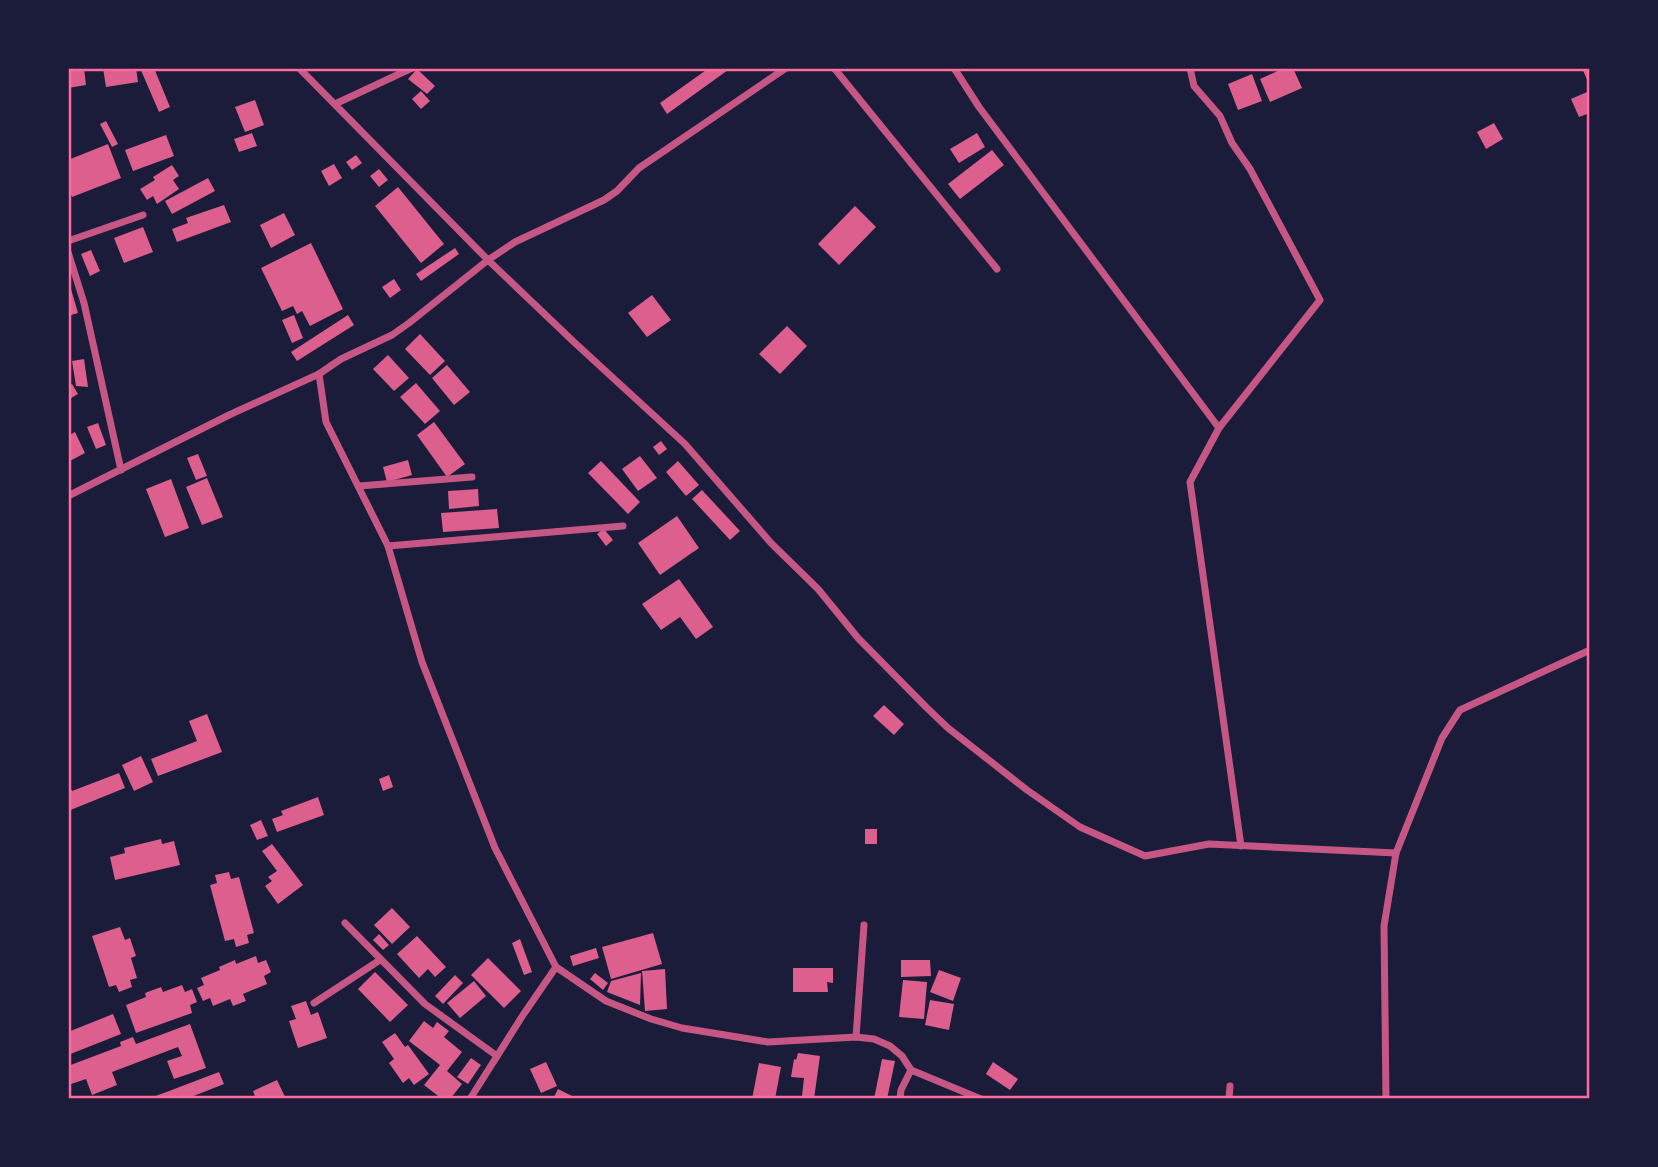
<svg xmlns="http://www.w3.org/2000/svg" width="1658" height="1167" viewBox="0 0 1658 1167" font-family="'Asap Condensed',sans-serif">
  <style>
    .building { fill: #dd5f8e }
    .lines { fill: none; stroke-linecap: round; stroke-linejoin: round }
    .minor { stroke: #c65784; stroke-width: 7 }
    .neatline { fill: none; stroke: #ff6b9d; stroke-width: 2.5 }
  </style>
  <rect width="100%" height="100%" fill="#1b1b3a"/>
  <g class="building">
    <path d="M68,68H84L86,85L68,88Z"/>
    <path d="M103,68H136L138,82L106,87Z"/>
    <path d="M140,68H154L170,107L159,112Z"/>
    <path d="M709,68L728,70L667,114L660,103Z"/>
    <path d="M1284,68H1293L1302,88L1270,102L1260,79Z"/>
    <path d="M1582,68H1590V81L1588,82Z"/>
    <path d="M417,69L435,86L427,94L408,79Z"/>
    <path d="M1252,74L1262,101L1238,110L1228,84Z"/>
    <path d="M421,91L430,101L421,109L412,99Z"/>
    <path d="M1587,92L1590,99V113L1579,117L1571,99Z"/>
    <path d="M255,100L264,125L245,132L235,107Z"/>
    <path d="M106,121L118,144L112,147L100,124Z"/>
    <path d="M1494,123L1503,139L1486,149L1477,132Z"/>
    <path d="M252,133L257,146L239,152L234,139Z"/>
    <path d="M977,133L985,147L959,163L950,149Z"/>
    <path d="M166,135L174,156L133,171L125,150Z"/>
    <path d="M108,144L121,178L72,197L68,186V160Z"/>
    <path d="M992,150L1004,165L960,199L948,184Z"/>
    <path d="M356,155L362,163L352,170L346,162Z"/>
    <path d="M334,164L342,178L329,186L321,171Z"/>
    <path d="M172,165L179,176L173,180L179,189L157,204L153,196L147,200L140,189L155,180L153,177Z"/>
    <path d="M379,169L388,180L379,187L370,176Z"/>
    <path d="M208,178L215,191L172,214L165,201Z"/>
    <path d="M398,187L444,244L421,263L375,206Z"/>
    <path d="M224,205L231,222L177,242L172,229L188,223L186,218Z"/>
    <path d="M855,206L876,227L839,265L818,244Z"/>
    <path d="M284,213L295,235L271,248L260,225Z"/>
    <path d="M143,227L153,252L124,263L114,238Z"/>
    <path d="M311,243L343,309L310,326L302,311L297,314L293,306L282,311L261,268Z"/>
    <path d="M455,248L459,254L421,281L416,274Z"/>
    <path d="M91,250L100,271L90,276L81,254Z"/>
    <path d="M394,279L401,290L390,298L382,287Z"/>
    <path d="M71,289L78,313L68,316V290Z"/>
    <path d="M652,295L671,320L647,337L628,313Z"/>
    <path d="M294,315L303,338L292,343L282,320Z"/>
    <path d="M348,315L354,325L297,361L291,352Z"/>
    <path d="M787,326L807,346L780,374L759,354Z"/>
    <path d="M420,334L445,361L430,375L405,349Z"/>
    <path d="M388,355L409,378L394,391L373,369Z"/>
    <path d="M84,359L88,387L76,386L72,361Z"/>
    <path d="M447,365L470,392L454,405L432,378Z"/>
    <path d="M416,383L440,411L425,424L400,397Z"/>
    <path d="M72,384L78,394L68,400V386Z"/>
    <path d="M434,422L465,464L447,477L417,435Z"/>
    <path d="M98,423L106,445L96,449L87,427Z"/>
    <path d="M75,432L85,453L68,462V436Z"/>
    <path d="M661,441L667,449L659,455L653,447Z"/>
    <path d="M198,454L207,476L196,480L187,458Z"/>
    <path d="M640,456L657,478L638,491L622,469Z"/>
    <path d="M408,460L412,475L387,482L383,467Z"/>
    <path d="M601,461L640,502L628,514L588,473Z"/>
    <path d="M678,461L699,485L686,496L666,472Z"/>
    <path d="M207,478L223,517L202,525L186,487Z"/>
    <path d="M171,479L189,528L165,537L146,489Z"/>
    <path d="M478,489L479,506L449,509L448,491Z"/>
    <path d="M702,490L740,531L730,540L692,499Z"/>
    <path d="M497,509L499,528L443,532L441,513Z"/>
    <path d="M677,516L699,548L660,575L638,543Z"/>
    <path d="M604,529L613,540L606,546L597,534Z"/>
    <path d="M679,579L713,627L696,639L680,617L661,630L642,604Z"/>
    <path d="M884,705L904,724L894,735L873,716Z"/>
    <path d="M207,714L222,752L158,776L151,759L197,741L189,721Z"/>
    <path d="M141,756L153,782L134,791L122,765Z"/>
    <path d="M119,773L125,788L68,811V783L72,791Z"/>
    <path d="M389,775L393,787L383,791L379,779Z"/>
    <path d="M318,797L324,815L277,832L272,819L283,815L281,811Z"/>
    <path d="M261,820L268,836L257,840L250,825Z"/>
    <rect x="865" y="829" width="12" height="15"/>
    <path d="M161,839L162,844L174,841L180,865L115,880L110,857L125,853L124,848Z"/>
    <path d="M272,844L303,885L278,904L265,886L272,881L268,877L277,871L262,851Z"/>
    <path d="M229,872L231,879L239,877L254,933L247,935L249,943L236,947L234,939L225,941L210,885L217,883L215,875Z"/>
    <path d="M392,908L410,927L392,944L374,925Z"/>
    <path d="M120,927L125,940L130,938L136,956L131,958L137,978L130,980L132,987L119,992L116,985L109,987L92,936Z"/>
    <path d="M653,933L662,964L611,979L602,947Z"/>
    <path d="M379,934L389,945L383,950L373,940Z"/>
    <path d="M417,936L446,967L435,977L428,969L419,978L397,954Z"/>
    <path d="M520,939L532,972L524,975L512,943Z"/>
    <path d="M596,948L599,958L573,966L570,956Z"/>
    <path d="M256,956L258,963L266,960L271,972L264,976L267,984L243,994L246,1001L233,1006L230,999L213,1006L210,998L203,1001L197,988L204,985L201,978L220,970L219,967L235,960L236,964Z"/>
    <path d="M488,958L521,991L504,1008L471,975Z"/>
    <path d="M901,960H930L931,976L901,977Z"/>
    <path d="M793,968H833V983L827,982L828,992H793Z"/>
    <path d="M665,969L667,1009L645,1011L642,971Z"/>
    <path d="M939,970L961,978L953,1001L930,992Z"/>
    <path d="M375,972L408,1005L390,1022L358,989Z"/>
    <path d="M595,973L608,983L603,990L590,979Z"/>
    <path d="M641,973L640,1005L607,992L611,981Z"/>
    <path d="M455,975L463,983L443,1004L435,996Z"/>
    <path d="M903,980L927,982L924,1019L899,1017Z"/>
    <path d="M474,981L486,996L460,1018L447,1003Z"/>
    <path d="M182,985L185,992L192,989L197,1002L190,1005L192,1013L136,1033L126,1005L146,997L145,993L161,987L163,992Z"/>
    <path d="M930,1000L954,1004L949,1030L925,1025Z"/>
    <path d="M306,1001L311,1015L318,1012L327,1038L298,1048L289,1021L296,1019L291,1006Z"/>
    <path d="M113,1014L121,1034L68,1055V1032Z"/>
    <path d="M424,1021L433,1028L437,1022L449,1031L444,1037L462,1052L447,1071L462,1084L450,1099H442L424,1085L440,1065L409,1041Z"/>
    <path d="M190,1024L206,1068L174,1079L167,1061L182,1056L178,1047L112,1072L117,1085L92,1095L86,1079L68,1085V1066L121,1046L120,1042L133,1037L136,1044Z"/>
    <path d="M395,1033L405,1047L408,1045L429,1074L414,1085L409,1078L403,1083L389,1063L394,1059L382,1042Z"/>
    <path d="M798,1053L820,1056L814,1099H796V1096H802L804,1078L791,1077L794,1059L796,1060Z"/>
    <path d="M471,1058L481,1065L468,1084L457,1077Z"/>
    <path d="M882,1059L895,1061L887,1099H874Z"/>
    <path d="M546,1062L557,1086L541,1093L530,1069Z"/>
    <path d="M993,1062L1018,1079L1010,1090L986,1074Z"/>
    <path d="M759,1063L781,1067L775,1099H752Z"/>
    <path d="M219,1072L224,1084L186,1099H148Z"/>
    <path d="M277,1080L286,1099H256L253,1091Z"/>
    <path d="M558,1089L578,1099H553Z"/>
  </g>
  <g class="lines">
    <g class="minor">
      <path d="M299,68L488,260L575,343L685,444L771,543L818,589L858,638L927,708L948,728L1027,790L1080,827L1145,856L1209,844L1396,853"/>
      <path d="M834,68L997,269"/>
      <path d="M954,68L979,107L1219,428"/>
      <path d="M1190,68L1194,86L1220,116L1232,143L1250,169L1320,300L1219,428L1190,482L1241,846"/>
      <path d="M335,104L412,68"/>
      <path d="M68,241L143,215"/>
      <path d="M68,252L84,303L121,470"/>
      <path d="M319,374L326,422L388,546L422,662L495,848L556,967L606,1001L651,1019L682,1028L768,1042L856,1037L874,1039L890,1046L902,1056L911,1070L981,1099"/>
      <path d="M359,486L472,477"/>
      <path d="M68,496L229,415L319,374L341,359L392,335L409,323L488,260L515,242L604,200L617,191L639,168L786,68"/>
      <path d="M388,546L623,526"/>
      <path d="M345,923L425,1004L497,1056"/>
      <path d="M314,1003L380,960"/>
      <path d="M856,1037L864,925"/>
      <path d="M470,1099L523,1015L556,967"/>
      <path d="M900,1099L901,1090L911,1070"/>
      <path d="M1229,1099L1230,1086"/>
      <path d="M1386,1099L1384,926L1396,853L1442,738L1460,710L1590,650"/>
    </g>
  </g>
  <rect width="1658" height="1167" fill="none" stroke="#1b1b3a" stroke-width="140"/>
  <rect x="70" y="70" width="1518" height="1027" class="neatline"/>
</svg>
